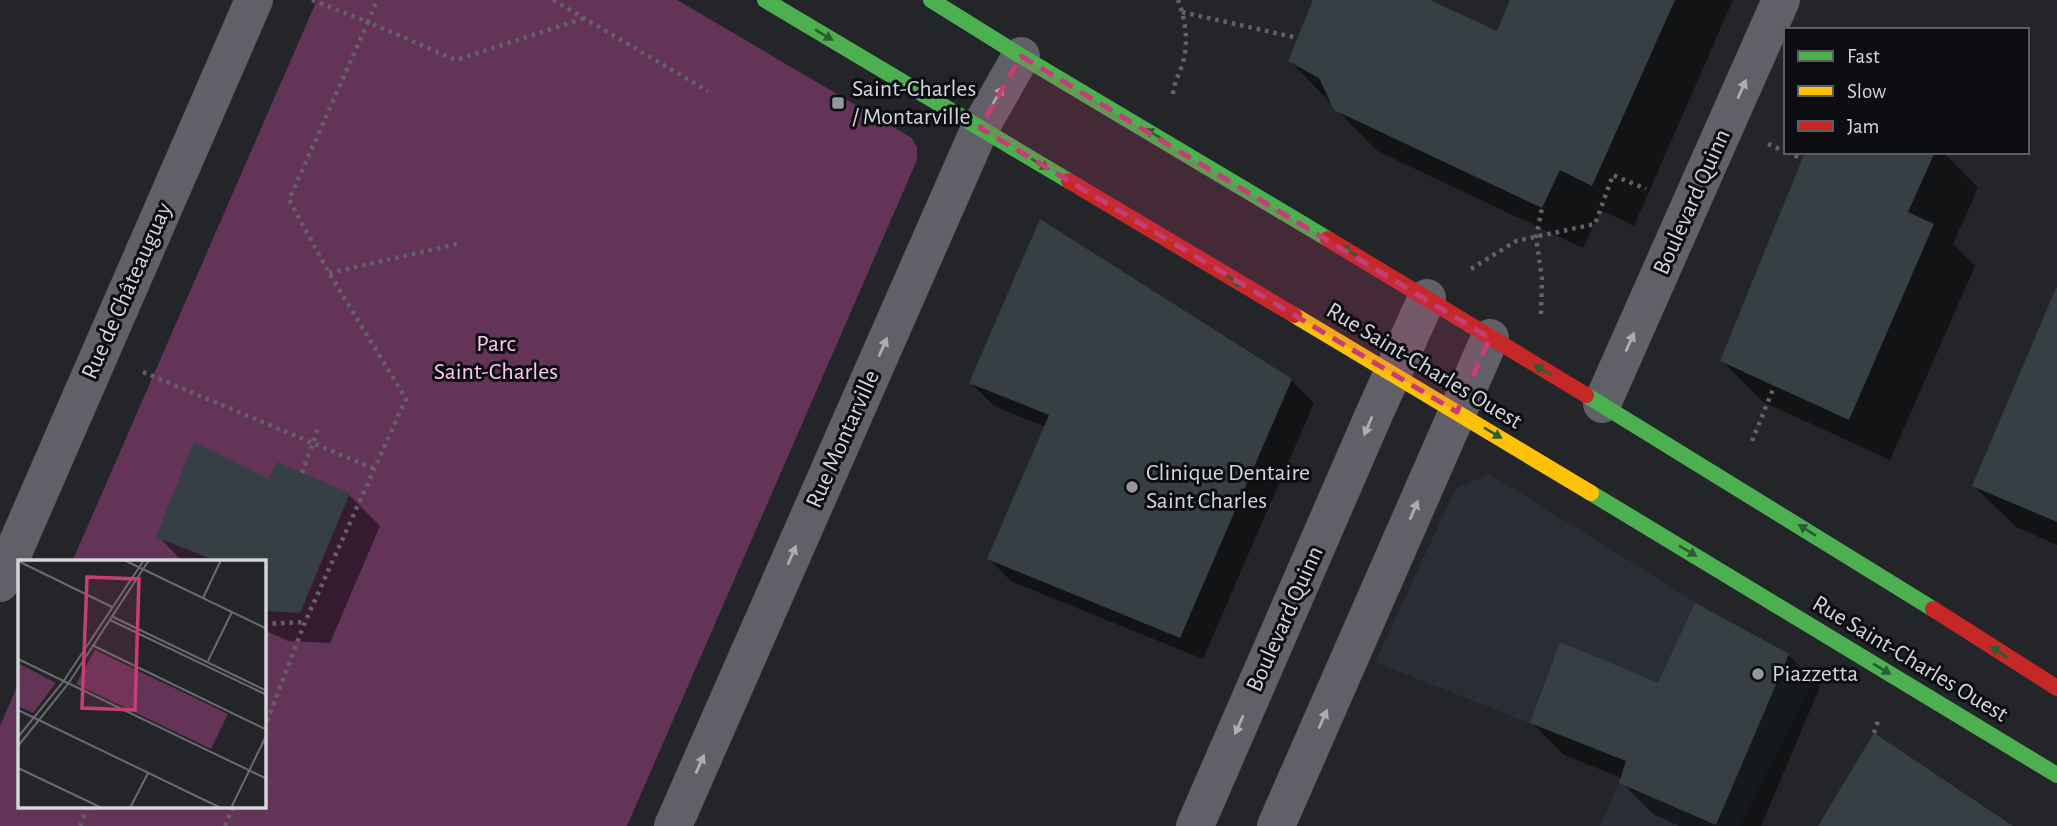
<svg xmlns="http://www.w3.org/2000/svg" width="2057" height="826" viewBox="0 0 2057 826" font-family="'Alegreya Sans',sans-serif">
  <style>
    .built { fill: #292d36 }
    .green { fill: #633358 }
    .shadow { fill: #0007 }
    .building { fill: #363f44 }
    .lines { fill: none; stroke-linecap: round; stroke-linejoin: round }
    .path { stroke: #646268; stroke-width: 4.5; stroke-dasharray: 3.5 5; stroke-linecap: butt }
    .street { stroke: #615f67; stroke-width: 38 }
    .fast { stroke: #4caf50; stroke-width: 16 }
    .slow { stroke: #ffc107; stroke-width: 16 }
    .jam { stroke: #c62828; stroke-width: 16 }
    .oneway { fill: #2c5e30 }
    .oneway2 { fill: #acacb1 }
    .marked { fill: #c63e74; fill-opacity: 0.2; stroke: #c63e74; stroke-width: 5; stroke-dasharray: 14 9; stroke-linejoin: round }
    .poi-dot { fill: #96979b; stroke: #0c0d10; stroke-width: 2.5 }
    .labels { text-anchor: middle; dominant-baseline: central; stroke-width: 6; stroke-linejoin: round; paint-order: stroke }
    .poi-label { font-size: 24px; fill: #d4d5d9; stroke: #0c0d10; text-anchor: start }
    .street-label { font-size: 24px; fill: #d4d5d9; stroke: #0c0d10 }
    .park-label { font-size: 24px; fill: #fcc7ed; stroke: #0c0d10 }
    .inset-road { fill: none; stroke: #6a6b6f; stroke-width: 2 }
    .view { fill: #c63e74; fill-opacity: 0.15; stroke: #c63e74; stroke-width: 3.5 }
    .inset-edge { fill: none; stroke: #d4d5d9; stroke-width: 3.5 }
  </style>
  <rect width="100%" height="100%" fill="#232528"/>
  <path class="built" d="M1490,474L1816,677L1739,826H1600L1619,783L1625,761L1375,662L1456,488Z"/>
  <path class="green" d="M317,0H677L912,138L917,148V160L627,826H0V726L19,682V807H264V562H72Z"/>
  <g class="shadow">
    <path d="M1315,0H1425L1498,34L1512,0H1733L1634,226L1601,210L1583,248L1377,151L1290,61Z"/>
    <path d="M1808,152H1943L1978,188L1953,244L1975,266L1890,460L1763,402L1722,361Z"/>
    <path d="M2057,355V545L2016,527L1974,486Z"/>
    <path d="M1291,380L1314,403L1203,659L1012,582L989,559L1046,427L994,406L971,383Z"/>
    <path d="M269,481L349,495L380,526L330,643L288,641L264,630V562H183L158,536Z"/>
    <path d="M1788,655L1820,687L1761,826H1679L1653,814L1621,782L1622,778L1564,755L1532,723L1659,685Z"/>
  </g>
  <g class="building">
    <path d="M1313,0H1430L1497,31L1510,0H1675L1592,186L1560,170L1542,208L1334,110L1319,78L1288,61Z"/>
    <path d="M1805,152H1935L1908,212L1934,224L1849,420L1720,361Z"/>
    <path d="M1040,219L1292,379L1180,638L987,559L1049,415L969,383Z"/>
    <path d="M2056,288H2057V522L1972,486Z"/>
    <path d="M194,442L268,479L277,462L350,493L300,613L264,611V562H219L156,537Z"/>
    <path d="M1695,603L1789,654L1716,825L1619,783L1626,761L1530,723L1560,642L1658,683Z"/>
    <path d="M1874,733L2013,826H1818Z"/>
  </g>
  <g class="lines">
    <g class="path">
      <path d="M312,0L368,22L377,0"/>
      <path d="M553,0L708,91"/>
      <path d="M1182,12L1298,38"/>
      <path d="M1173,94C1174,82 1180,73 1183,62C1189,42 1185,18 1178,0"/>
      <path d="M1768,144L1786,152"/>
      <path d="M1787,152L1802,159"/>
      <path d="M1471,269L1516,241L1595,224L1613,175L1646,189"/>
      <path d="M329,273L457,244"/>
      <path d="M1541,314L1542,278L1536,238L1542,208"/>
      <path d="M143,372L375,469"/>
      <path d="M1752,441L1774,387"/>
      <path d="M302,473L319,426"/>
      <path d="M264,624L305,622"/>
      <path d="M264,729L305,622L406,399L329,273L289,200L368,22L456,60L585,18"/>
      <path d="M1874,733L1878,721"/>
      <path d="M80,826L88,807"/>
      <path d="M225,826L233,807"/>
    </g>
    <g class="street">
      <path d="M1602,404L1781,0"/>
      <path d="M0,583L254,0"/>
      <path d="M673,826L980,128L1021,56"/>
      <path d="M1195,826L1375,412L1427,298"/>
      <path d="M1276,826L1490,338"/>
    </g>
    <g class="fast">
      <path d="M765,0L1069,181"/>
      <path d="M931,0L1021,56L1328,239"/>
      <path d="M1586,395L1933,609"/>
      <path d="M1591,493L2057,775"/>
    </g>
    <path class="slow" d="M1294,315L1591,493"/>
    <g class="jam">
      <path d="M1069,181L1294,315"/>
      <path d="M1328,239L1586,395"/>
      <path d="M1933,609L2057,688"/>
    </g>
  </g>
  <defs><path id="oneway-solid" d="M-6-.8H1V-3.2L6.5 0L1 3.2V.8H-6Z" transform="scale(1.75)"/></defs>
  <g class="oneway">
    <use href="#oneway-solid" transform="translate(824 35) rotate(31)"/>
    <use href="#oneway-solid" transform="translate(1154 134) rotate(-149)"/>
    <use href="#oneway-solid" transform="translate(1040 164) rotate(31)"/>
    <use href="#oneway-solid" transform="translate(1349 251) rotate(-149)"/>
    <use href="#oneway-solid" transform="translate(1235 281) rotate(31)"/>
    <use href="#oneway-solid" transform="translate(1543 370) rotate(-149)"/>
    <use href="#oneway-solid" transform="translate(1493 433) rotate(31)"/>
    <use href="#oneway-solid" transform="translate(1807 530) rotate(-148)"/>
    <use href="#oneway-solid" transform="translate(1688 551) rotate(31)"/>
    <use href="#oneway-solid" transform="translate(1999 652) rotate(-147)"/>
    <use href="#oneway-solid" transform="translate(1882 669) rotate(31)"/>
  </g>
  <g class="oneway2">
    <use href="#oneway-solid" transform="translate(1742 89) rotate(-66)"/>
    <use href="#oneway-solid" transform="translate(998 95) rotate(-60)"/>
    <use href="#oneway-solid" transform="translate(1630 342) rotate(-66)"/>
    <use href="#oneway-solid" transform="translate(883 347) rotate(-66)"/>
    <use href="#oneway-solid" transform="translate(1368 426) rotate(113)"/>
    <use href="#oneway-solid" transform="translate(1414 510) rotate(-67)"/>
    <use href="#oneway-solid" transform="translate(792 555) rotate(-66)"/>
    <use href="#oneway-solid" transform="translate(1323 719) rotate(-66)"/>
    <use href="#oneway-solid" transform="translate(1239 725) rotate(114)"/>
    <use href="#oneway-solid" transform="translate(700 764) rotate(-66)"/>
  </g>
  <path class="marked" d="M1021,56L1490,338L1457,412L980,128Z"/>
  <g class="poi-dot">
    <rect x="831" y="96" width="14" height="14" rx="3.5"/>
    <circle cx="1132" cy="487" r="7"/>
    <circle cx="1758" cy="674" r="7"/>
  </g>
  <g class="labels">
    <g class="poi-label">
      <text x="852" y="89">Saint-Charles<tspan x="852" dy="28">/ Montarville</tspan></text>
      <text x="1146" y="473">Clinique Dentaire<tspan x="1146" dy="28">Saint Charles</tspan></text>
      <text x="1772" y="674">Piazzetta</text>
    </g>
    <g class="street-label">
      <text transform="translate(1692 202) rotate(-66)">Boulevard Quinn</text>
      <text transform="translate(127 291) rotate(-66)">Rue de Châteauguay</text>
      <text transform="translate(1424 366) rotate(31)">Rue Saint-Charles Ouest</text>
      <text transform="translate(843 439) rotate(-66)">Rue Montarville</text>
      <text transform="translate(1285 619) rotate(-66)">Boulevard Quinn</text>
      <text transform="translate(1910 659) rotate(31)">Rue Saint-Charles Ouest</text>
    </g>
    <g class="park-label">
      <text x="496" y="344">Parc<tspan x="496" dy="28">Saint-Charles</tspan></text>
    </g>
  </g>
  <g transform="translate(18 560)">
    <rect width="248" height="248" fill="#232528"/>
    <path d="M77,90L210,154L193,189L58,124ZM0,103L38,123L15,153L0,146Z" fill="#633358"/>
    <path class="inset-road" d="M106,0L249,69M0,1L94,47M185,38L203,0M93,56L249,131M92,60L249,135M74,85L249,170M0,99L249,219M190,101L214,52M0,150L203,248M0,177L45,122L126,0M0,186L50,124L131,0M0,208L84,248M112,248L130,213M213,248L249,174"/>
    <path class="view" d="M69,17L121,19L117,150L64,148Z"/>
    <rect width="248" height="248" class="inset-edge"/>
  </g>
  <rect x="1784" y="28" width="245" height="126" fill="#0c0d10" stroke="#5c5d60" stroke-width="2"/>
  <rect x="1798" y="51" width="35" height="10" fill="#4caf50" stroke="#5c5d60" stroke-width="2"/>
  <text x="1847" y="63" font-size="21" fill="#d4d5d9">Fast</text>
  <rect x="1798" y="86" width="35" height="10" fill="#ffc107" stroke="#5c5d60" stroke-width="2"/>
  <text x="1847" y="98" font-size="21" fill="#d4d5d9">Slow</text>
  <rect x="1798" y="121" width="35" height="10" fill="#c62828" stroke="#5c5d60" stroke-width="2"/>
  <text x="1847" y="133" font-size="21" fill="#d4d5d9">Jam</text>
</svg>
